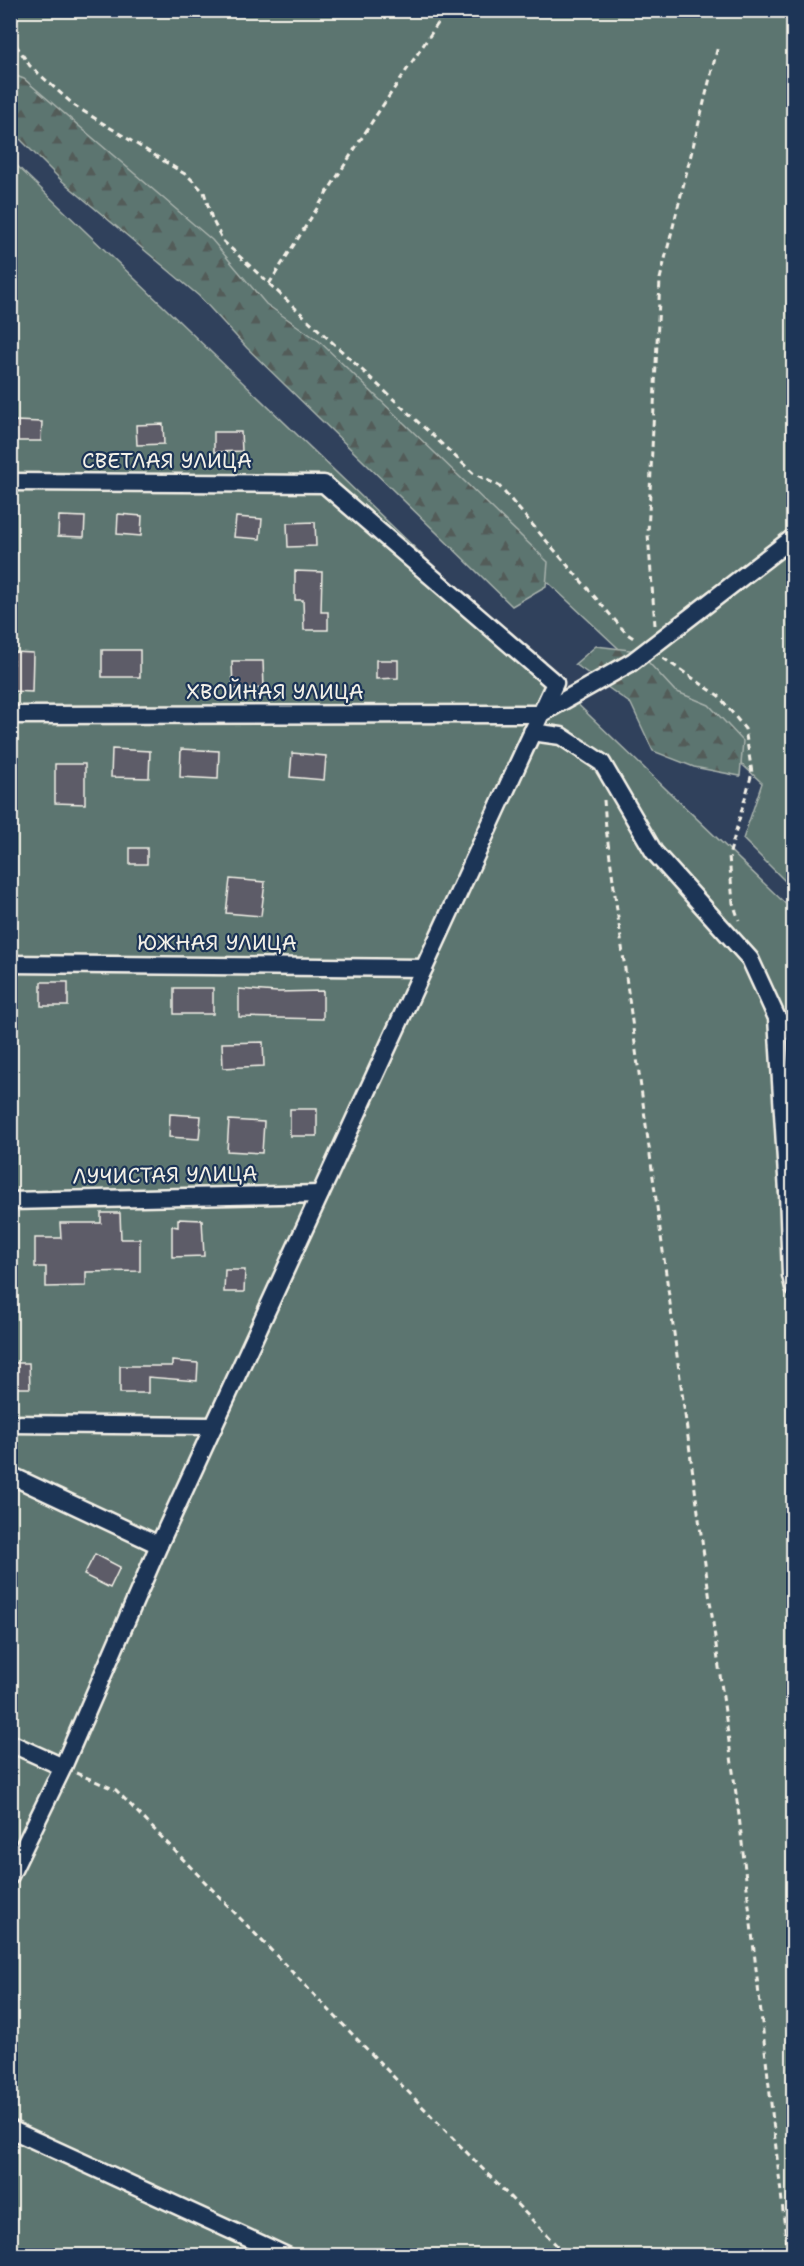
<svg xmlns="http://www.w3.org/2000/svg" width="804" height="2266" viewBox="0 0 804 2266" font-family="'Shantell Sans',sans-serif">
  <style>
    .grass { fill: #5c7470; stroke: #a8b2ac; stroke-width: 1.5 }
    .forest { fill: url(#forest-firs); stroke: #a8b2ac; stroke-width: 1.5 }
    .building { fill: #5d5c68; stroke: #f4f1e8; stroke-width: 1.5 }
    .lines { fill: none; stroke-linecap: round; stroke-linejoin: round }
    .street-casing { stroke: #f4f1e8; stroke-width: 21 }
    .path { stroke: #f4f1e8; stroke-width: 3; stroke-dasharray: 6 4.5; stroke-linecap: butt }
    .street { stroke: #1d3557; stroke-width: 16 }
    .labels { text-anchor: middle; dominant-baseline: central; stroke-width: 4.5; stroke-linejoin: round; paint-order: stroke }
    .street-label { font-size: 21px; fill: #f4f1e8; stroke: #1d3557 }
  </style>
  <defs>
    <pattern id="forest-firs" width="22" height="20" patternUnits="userSpaceOnUse" patternTransform="scale(1.5)"><rect width="22" height="20" fill="#5c7470"/><path d="M5 1l3.5 6h-7zM16 11l3.5 6h-7z" fill="#525c59"/></pattern>
  </defs>
  <rect width="100%" height="100%" fill="#30415c"/>
  <filter id="ink" filterUnits="userSpaceOnUse"><feTurbulence type="fractalNoise" baseFrequency=".0167" numOctaves="2"/><feDisplacementMap in="SourceGraphic" scale="12" xChannelSelector="R" yChannelSelector="G"/><feConvolveMatrix kernelMatrix="1 2 1 2 8 2 1 2 1" color-interpolation-filters="sRGB"/></filter>
  <g filter="url(#ink)">
    <g class="grass">
      <path d="M10,11H793V889L743,839L762,783L11,79Z"/>
      <path d="M10,159L793,911V2255H11Z"/>
    </g>
    <g class="forest">
      <path d="M11,74L24,79L212,240L266,304L319,341L548,562L546,586L512,606L247,348L199,296L61,180L11,130Z"/>
      <path d="M596,646L638,651L675,691L709,705L743,741L740,776L694,767L653,751L631,704L575,664Z"/>
    </g>
    <g class="building">
      <path d="M15,421L42,422L41,441H14Z"/>
      <path d="M163,424L164,444L137,445L136,425Z"/>
      <path d="M214,432H241L242,451L214,452Z"/>
      <path d="M118,514L142,516L141,536L117,534Z"/>
      <path d="M59,516L85,517L84,537L58,536Z"/>
      <path d="M236,517L262,519L260,539L234,537Z"/>
      <path d="M315,522L316,546L288,547L287,523Z"/>
      <path d="M295,571L322,572L321,612H328V630H304L303,600H295Z"/>
      <rect x="102" y="650" width="38" height="27"/>
      <path d="M13,652L33,653L32,692L12,691Z"/>
      <path d="M376,660H398V678L376,679Z"/>
      <path d="M232,661H263L264,688L233,689Z"/>
      <path d="M112,749L150,751L149,778L111,777Z"/>
      <path d="M181,749L219,751L218,779L180,777Z"/>
      <path d="M292,753L326,756L324,780L290,777Z"/>
      <path d="M55,764H85V804L55,803Z"/>
      <rect x="130" y="848" width="17" height="16"/>
      <path d="M230,879L265,882L261,916L226,913Z"/>
      <rect x="41" y="982" width="27" height="24"/>
      <rect x="174" y="988" width="39" height="26"/>
      <path d="M239,989L277,992L323,991V1019L239,1017Z"/>
      <path d="M263,1042L264,1066L223,1068L222,1043Z"/>
      <rect x="290" y="1109" width="27" height="27"/>
      <path d="M170,1114L201,1116L199,1139L169,1137Z"/>
      <path d="M229,1120L264,1122L262,1153L227,1151Z"/>
      <path d="M101,1213H120L121,1239H140V1271L86,1272V1286L46,1287V1267H35V1238H61L60,1223H101Z"/>
      <path d="M178,1219L202,1220L204,1256L172,1257V1226L178,1227Z"/>
      <path d="M225,1270H245L244,1292H224Z"/>
      <path d="M172,1361L198,1363L197,1381L148,1377V1393H120V1366H172Z"/>
      <path d="M10,1363H29L30,1388H10Z"/>
      <path d="M95,1554L120,1567L110,1588L84,1575Z"/>
    </g>
    <g class="lines">
      <defs>
        <g id="street">
          <path d="M10,482L324,484L555,683L159,1545L63,1767L10,1876"/>
          <path d="M10,715L540,714L632,662L794,537"/>
          <path d="M532,732L561,736L602,763L654,852L750,959L777,1018L788,1192"/>
          <path d="M10,964L424,968"/>
          <path d="M777,1018L794,1034"/>
          <path d="M794,1184L788,1192L791,1275L794,1288"/>
          <path d="M10,1201L320,1194"/>
          <path d="M10,1424L214,1426"/>
          <path d="M10,1475L159,1545"/>
          <path d="M10,1743L63,1767"/>
          <path d="M10,2129L287,2256"/>
        </g>
      </defs>
      <use href="#street" class="street-casing"/>
      <g class="path">
        <path d="M10,36L30,66L75,106L188,176L204,192L212,219L223,241L473,473L499,486L626,633L635,639"/>
        <path d="M269,284L375,117L447,10"/>
        <path d="M655,625L648,534L660,279L718,46"/>
        <path d="M663,658L719,696L745,729L752,773L729,856L733,903L739,920"/>
        <path d="M604,800L606,828L739,1816L788,2256"/>
        <path d="M76,1773L116,1790L567,2256"/>
      </g>
      <use href="#street" class="street"/>
    </g>
  </g>
  <g class="labels">
    <g class="street-label">
      <text x="167" y="461">СВЕТЛАЯ УЛИЦА</text>
      <text x="275" y="692">ХВОЙНАЯ УЛИЦА</text>
      <text x="217" y="943">ЮЖНАЯ УЛИЦА</text>
      <text transform="translate(165 1175) rotate(-1)">ЛУЧИСТАЯ УЛИЦА</text>
    </g>
  </g>
  <rect width="804" height="2266" fill="none" stroke="#1d3557" stroke-width="36"/>
  <rect x="18" y="18" width="768" height="2230" fill="none" stroke="#f4f1e8" stroke-width="2" filter="url(#ink)"/>
</svg>
